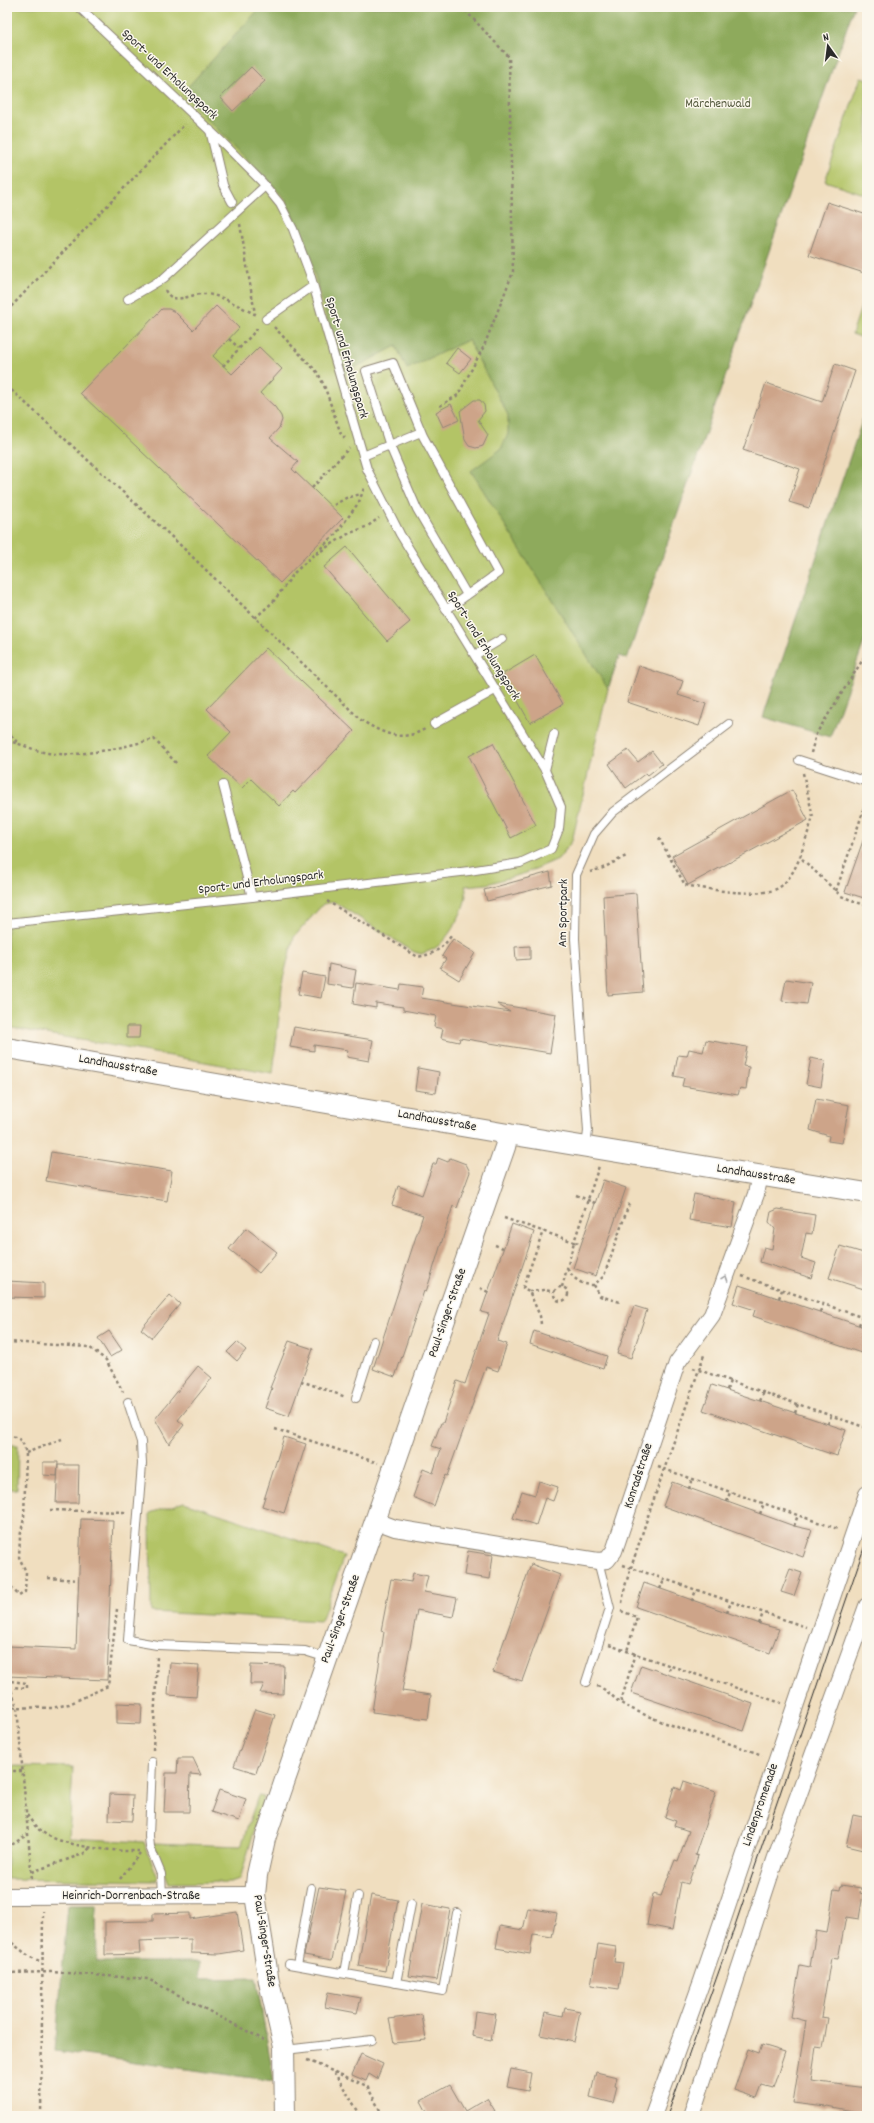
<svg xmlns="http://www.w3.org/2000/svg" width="874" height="2123" viewBox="0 0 874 2123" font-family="Dekko,sans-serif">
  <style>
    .green { fill: #b3c466; stroke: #6f7848 }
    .forest { fill: #8eaa5b; stroke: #5c6a43 }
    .building { fill: #cda489 }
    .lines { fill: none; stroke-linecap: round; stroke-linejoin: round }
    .service-casing { stroke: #8e8475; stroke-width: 10 }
    .minor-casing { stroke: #8e8475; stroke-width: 18 }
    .tertiary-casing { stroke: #8e8475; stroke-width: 22 }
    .path { stroke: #8e8475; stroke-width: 2.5; stroke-dasharray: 3 3; stroke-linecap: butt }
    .service { stroke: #fff; stroke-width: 8 }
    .minor { stroke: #fff; stroke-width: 16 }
    .tertiary { stroke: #fff; stroke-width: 20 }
    .tram { stroke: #2b2b2b; stroke-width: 1 }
    .oneway { stroke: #a0a0a0 }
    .labels { text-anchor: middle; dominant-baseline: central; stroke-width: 3; stroke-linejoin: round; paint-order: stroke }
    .street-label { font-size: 13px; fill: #2b2b2b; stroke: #fbf7ec }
    .park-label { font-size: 13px; fill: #54593d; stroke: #fbf7ec }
  </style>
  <rect width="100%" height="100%" fill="#fbf7ec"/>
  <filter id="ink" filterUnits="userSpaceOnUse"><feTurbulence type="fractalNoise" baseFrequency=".025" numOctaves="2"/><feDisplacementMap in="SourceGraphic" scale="8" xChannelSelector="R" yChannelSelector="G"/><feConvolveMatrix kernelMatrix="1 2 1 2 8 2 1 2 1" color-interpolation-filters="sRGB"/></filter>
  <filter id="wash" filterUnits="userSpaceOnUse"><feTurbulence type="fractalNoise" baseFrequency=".012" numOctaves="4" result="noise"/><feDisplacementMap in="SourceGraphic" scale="16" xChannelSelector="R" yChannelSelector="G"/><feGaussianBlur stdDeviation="0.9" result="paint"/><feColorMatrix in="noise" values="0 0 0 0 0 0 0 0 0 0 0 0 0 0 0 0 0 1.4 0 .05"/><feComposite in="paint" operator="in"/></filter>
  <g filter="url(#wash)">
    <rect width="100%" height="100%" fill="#f0debf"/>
    <g class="green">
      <path d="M7,7H563L619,656L608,689L572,841L558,859L526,873L487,884L465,886C471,902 450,936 438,946C433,950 427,952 421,954L414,952L334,902L323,904L294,937L283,978L273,1074L7,1027Z"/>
      <path d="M861,77L867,79V195L825,181Z"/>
      <path d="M867,289V328L863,338L852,334Z"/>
      <path d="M7,1445H18L17,1489H7Z"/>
      <path d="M184,1502L344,1556L321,1621L151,1612L150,1513Z"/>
      <path d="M7,1766L73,1767L69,1838L144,1842L158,1878L157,1881L7,1879Z"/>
      <path d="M258,1796L264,1797L240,1879L230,1882L169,1883L153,1843L241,1846Z"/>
    </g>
    <g class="forest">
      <path d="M261,7H854L627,659L619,656L608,689L471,471L501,449L508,434V415L468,340L407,369L396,346L343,374L308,251L285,198L182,93Z"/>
      <path d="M867,406V634L830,737L763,717Z"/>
      <path d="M68,1905H96L97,1962H199L200,1979L256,1978L274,2081L55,2051Z"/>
    </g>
    <g id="blocks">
      <g class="building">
        <path d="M251,67L265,81L233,111L220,97Z"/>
        <path d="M827,202L867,215V274L809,255Z"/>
        <path d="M216,306L239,328L213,356L232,374L259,347L282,369L260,393L275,407L281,416L282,420L279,428L270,438L298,462L292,469L343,518L280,583L80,393L162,309H169L175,312L193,330Z"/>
        <path d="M457,348L471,359L460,373L446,363Z"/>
        <path d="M835,364L855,371L809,508L789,502L800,469L743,450L766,383L822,402Z"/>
        <path d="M474,400H480L484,405L485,411L478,420L488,435L483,446L476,448L469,446L465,440L460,411Z"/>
        <path d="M451,404L459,420L443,427L436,412Z"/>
        <path d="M347,547L410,622L387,641L324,567Z"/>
        <path d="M266,648L354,731L295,793L293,791L279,806L251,779L242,788L208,756L231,732L207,709Z"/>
        <path d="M535,655L563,704L530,723L503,674Z"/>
        <path d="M639,666L683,681L678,695L706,704L699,726L627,702Z"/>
        <path d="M493,743L536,825L511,838L469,756Z"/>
        <path d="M628,750L638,762L652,751L662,764L648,775L646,773L626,788L609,764Z"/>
        <path d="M792,790L808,820L688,885L672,856Z"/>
        <path d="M865,835H867V899L845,892Z"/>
        <path d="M550,872L552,885L487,901L484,890Z"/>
        <path d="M636,893L643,992L608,995L603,896Z"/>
        <path d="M453,939L475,953L459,980L440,968L446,959L442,956Z"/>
        <path d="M530,946V959L516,960L515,947Z"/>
        <path d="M329,964L356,970L353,988L327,984Z"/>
        <path d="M302,973L325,977L321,998L298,994Z"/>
        <path d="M786,979L811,983L807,1004L782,1001Z"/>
        <path d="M356,983L400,990L401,984L423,987L421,998L510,1012L497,1004L556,1014L550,1053L460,1038L459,1042L441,1038L443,1029L434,1027L436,1016L403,1010V1007L376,1003V1008L353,1004Z"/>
        <path d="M127,1026H140L139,1038H127Z"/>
        <path d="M294,1027L373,1040L369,1061L347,1057L348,1050L314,1045V1051L290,1047Z"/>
        <path d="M706,1040L747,1047L743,1066L749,1067L746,1089L740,1088L738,1095L682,1086L684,1078L674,1076L678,1055L687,1056L689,1049L703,1052Z"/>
        <path d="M811,1058L825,1061L821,1087L806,1084Z"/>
        <path d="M418,1068L439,1072L436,1093L415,1090Z"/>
        <path d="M816,1099L849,1105L842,1143L828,1141L829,1136L810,1130Z"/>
        <path d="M51,1152L172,1171L167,1201L46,1181Z"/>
        <path d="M438,1158L448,1162L450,1158L466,1164L470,1172L457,1208L453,1206L426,1292L424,1291L395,1377L373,1369L423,1215L392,1205L398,1186L422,1195L433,1164H436Z"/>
        <path d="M603,1180L626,1188L596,1276L573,1268Z"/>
        <path d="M694,1194L736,1202L732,1227L689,1220Z"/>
        <path d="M778,1209L815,1215L812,1234L806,1233L801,1258L816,1263L811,1278L760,1262L764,1247L772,1249L775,1229L769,1222L771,1212Z"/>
        <path d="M512,1224L534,1232L497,1341L507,1344L498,1371L486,1367L447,1476L445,1475L434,1506L413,1497L423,1469L433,1473L441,1449L432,1446L441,1423H443L457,1381L465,1384L489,1314L481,1312Z"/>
        <path d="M246,1228L277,1252L259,1273L229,1249Z"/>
        <path d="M840,1246L867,1254V1290L829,1278Z"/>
        <path d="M7,1281L44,1283V1298L7,1297Z"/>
        <path d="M739,1285L867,1328V1355L753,1316L755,1310L733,1303Z"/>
        <path d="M170,1295L180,1304L152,1338L141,1329Z"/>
        <path d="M634,1306L647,1310L631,1358L617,1354Z"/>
        <path d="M109,1331L122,1350L110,1357L98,1338Z"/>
        <path d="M534,1331L607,1356L603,1369L530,1344Z"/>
        <path d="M289,1341L313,1349L289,1416L265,1408L272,1388H270Z"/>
        <path d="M237,1342L246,1350L237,1361L227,1352Z"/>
        <path d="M198,1366L212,1378L178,1420L184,1425L169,1444L155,1419Z"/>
        <path d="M712,1385L846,1430L837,1456L703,1410Z"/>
        <path d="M284,1437L306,1444L284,1513L262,1506Z"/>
        <path d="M43,1462H58L57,1476L43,1475Z"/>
        <path d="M58,1465H79L78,1503H56Z"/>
        <path d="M539,1481L558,1487L553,1501L545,1498L536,1525L513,1518L522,1491L535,1495Z"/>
        <path d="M672,1482L794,1526L812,1530L803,1557L663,1506Z"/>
        <path d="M81,1519L113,1520L107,1680L7,1676V1646L76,1649Z"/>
        <path d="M468,1551L493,1555L490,1579L464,1575Z"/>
        <path d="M531,1564L560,1575L522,1681L493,1672Z"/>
        <path d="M790,1569L802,1573L794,1596L781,1592Z"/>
        <path d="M413,1573L428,1576L424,1592L457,1598L453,1617L417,1610L402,1691L431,1695L428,1719L372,1712L384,1632L381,1631L391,1579L411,1582Z"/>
        <path d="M644,1583L760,1624L779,1629L770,1653L636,1607Z"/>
        <path d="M170,1663L199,1665L196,1697L168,1695Z"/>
        <path d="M251,1665L284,1666L283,1694L260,1693L264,1684H250Z"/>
        <path d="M641,1665L753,1704L744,1731L631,1693Z"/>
        <path d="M117,1703L142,1704L141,1724L117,1723Z"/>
        <path d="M255,1709L275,1715L256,1773L234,1766Z"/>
        <path d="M178,1758H193L201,1775L190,1774L189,1812H164L166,1773H177Z"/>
        <path d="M684,1781L716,1792L695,1855L698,1856L688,1884L681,1882L672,1930L647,1925L653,1894L661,1896L675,1860L678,1861L689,1831L674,1826L676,1821L665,1817L674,1787L681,1790Z"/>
        <path d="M219,1790L246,1799L239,1821L211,1812Z"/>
        <path d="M110,1794L133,1795L132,1821L109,1820Z"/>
        <path d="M853,1815L867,1818V1851L846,1846Z"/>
        <path d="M841,1885L861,1888L860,1893L863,1894L859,1919L846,1917L838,1959L831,1958L821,2017L828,2018L823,2048L816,2047L811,2081L867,2088V2114L827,2106L826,2107L793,2103L806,2021L791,2017L800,1965L810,1967L816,1931L827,1933L834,1889L840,1890Z"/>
        <path d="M319,1887L346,1891L332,1960L304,1955Z"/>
        <path d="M371,1895L398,1900L385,1971L358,1966Z"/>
        <path d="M422,1904L450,1909L437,1980L409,1976Z"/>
        <path d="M528,1908L557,1913L552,1937L533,1934L530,1954L496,1948L500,1926L523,1930Z"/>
        <path d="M237,1912L243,1950L219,1954L191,1953V1939L139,1941L140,1954L105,1955V1922L153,1921V1914L190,1913V1919Z"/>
        <path d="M598,1944L616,1947L614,1962L623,1963L619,1989L591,1985Z"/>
        <path d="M328,1992L361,1998L357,2013L325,2007Z"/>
        <path d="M565,2008L580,2011L574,2042L540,2035L545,2012L563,2016Z"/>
        <path d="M475,2011L496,2014L491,2040L472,2036Z"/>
        <path d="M422,2015L426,2040L394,2043L389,2019Z"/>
        <path d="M762,2045L785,2052L773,2088L762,2085L757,2098L734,2090L748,2049L759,2053Z"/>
        <path d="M361,2054L383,2064L377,2079L369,2074L366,2081L352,2075Z"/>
        <path d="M511,2069L531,2073L528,2091L507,2087Z"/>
        <path d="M596,2072L617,2077L615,2086L617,2087L613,2103L590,2097Z"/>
        <path d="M450,2085L465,2111L487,2098L495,2111L486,2116H429L421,2101Z"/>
      </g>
    </g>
  </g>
  <g filter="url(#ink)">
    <use href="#blocks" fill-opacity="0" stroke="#8e8475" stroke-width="1"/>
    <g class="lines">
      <defs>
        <g id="service">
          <path d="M210,130L223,185L232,202"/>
          <path d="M128,299L164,278L265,186"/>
          <path d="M266,319L313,286"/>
          <path d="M363,456L421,432"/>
          <path d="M446,610L498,573L423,436L393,363L366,371L390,446L417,509L467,595"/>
          <path d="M475,655L502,639"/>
          <path d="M434,724L495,690"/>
          <path d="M799,760L867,782"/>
          <path d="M545,770L554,734"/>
          <path d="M223,785L252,897"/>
          <path d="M7,923L252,897L469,871L520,863L551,849L559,829L561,807L545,770L400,534L367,469L310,274L293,229L280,204L262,182L223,143L79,7"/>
          <path d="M586,1147L588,1131L575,939L576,875L594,834L613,812L729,724"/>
          <path d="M356,1398L374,1341"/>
          <path d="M128,1402L141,1442L142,1464L128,1640L157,1645L305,1651L327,1658"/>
          <path d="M586,1682L610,1608L598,1561"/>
          <path d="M152,1762L149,1836L150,1847L161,1874L162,1896"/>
          <path d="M289,1964L443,1991L457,1913"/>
          <path d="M297,1965L311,1888"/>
          <path d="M344,1973L358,1896"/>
          <path d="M396,1983L411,1904"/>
          <path d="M285,2050L372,2040"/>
        </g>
        <g id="minor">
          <path d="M376,1521L395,1528L598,1561L607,1560L614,1551L677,1363L712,1315L756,1194L760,1175"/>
          <path d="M7,1896L255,1895"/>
          <path d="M653,2116L702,1981L867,1494"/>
          <path d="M691,2116L775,1860L867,1606"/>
        </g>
        <g id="tertiary">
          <path d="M7,1048L508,1134L867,1193"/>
          <path d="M285,2116L284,2047L269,1982L255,1895L257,1875L265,1839L284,1783L505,1147L508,1134"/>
        </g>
      </defs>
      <use href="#service" class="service-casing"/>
      <use href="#minor" class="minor-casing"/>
      <use href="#tertiary" class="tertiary-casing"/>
      <g class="path">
        <path d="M240,224L255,314"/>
        <path d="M165,290C173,307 191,293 204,294C221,294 241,308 257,315"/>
        <path d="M7,311L185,124"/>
        <path d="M274,327L318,373L325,388L341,434L345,438"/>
        <path d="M229,339L239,348"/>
        <path d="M223,366L259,327"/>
        <path d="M7,386L174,539L361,720C382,733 401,743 425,729"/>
        <path d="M440,406L458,395L484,346L513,272L509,57L462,7"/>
        <path d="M312,488L349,448"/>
        <path d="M334,505L346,498L361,494"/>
        <path d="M316,554L348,534L368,526L379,518"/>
        <path d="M255,618L273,602L295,572L336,534L359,502L364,488"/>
        <path d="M7,731L17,742"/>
        <path d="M7,741C21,743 34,751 48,753C80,758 124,747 154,739L177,764"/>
        <path d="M811,753L816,734L867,653"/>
        <path d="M803,773L813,817L800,857L841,896L867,906"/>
        <path d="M659,838L685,885C705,889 764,899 780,887C790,879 795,869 800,857"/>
        <path d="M590,872L603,868L628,855"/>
        <path d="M836,891L867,800"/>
        <path d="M327,901L418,957C434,954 442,949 451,936"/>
        <path d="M576,1195L595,1203"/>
        <path d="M504,1218L574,1242L599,1166"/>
        <path d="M495,1245L503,1248"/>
        <path d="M567,1269C575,1280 581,1285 594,1285L604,1276L630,1201"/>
        <path d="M742,1276L867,1319"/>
        <path d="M594,1285L600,1296L620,1302"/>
        <path d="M562,1287L574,1242L581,1243"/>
        <circle cx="561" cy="1294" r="7"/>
        <path d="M480,1288L488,1292"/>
        <path d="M529,1291L544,1290L555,1292"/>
        <path d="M779,1298L782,1290"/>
        <path d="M820,1312L823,1304"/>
        <path d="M541,1324L540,1316L529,1291L523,1288L543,1231"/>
        <path d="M859,1325L862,1317"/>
        <path d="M7,1342L89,1347L106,1360L123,1392"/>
        <path d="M693,1368L867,1428"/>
        <path d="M301,1381L346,1397"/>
        <path d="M727,1390L730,1381"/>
        <path d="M760,1401L764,1392"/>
        <path d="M795,1413L798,1404"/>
        <path d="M828,1424L831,1416"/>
        <path d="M275,1429L378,1463"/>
        <path d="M7,1435L15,1437L22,1441L26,1453L24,1518L20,1537L19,1557L26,1572L25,1592L19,1596L9,1584"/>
        <path d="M26,1453L62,1439"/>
        <path d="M658,1467L838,1529"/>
        <path d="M689,1489L692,1478"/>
        <path d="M727,1502L730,1492"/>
        <path d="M50,1510L124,1512V1514"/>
        <path d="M760,1514L764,1503"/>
        <path d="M794,1526L798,1515"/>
        <path d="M623,1565L806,1627"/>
        <path d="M48,1578L79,1580"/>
        <path d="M660,1589L664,1579"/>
        <path d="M692,1601L696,1590"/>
        <path d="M622,1603L625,1586L648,1516L704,1355"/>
        <path d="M621,1611L637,1617L627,1651"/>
        <path d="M727,1613L731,1602"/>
        <path d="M759,1624L763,1613"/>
        <path d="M609,1645L781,1703"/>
        <path d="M669,1670L671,1666"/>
        <path d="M10,1676V1681L27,1683V1688L10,1687L17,1707L32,1880"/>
        <path d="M597,1686C609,1690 615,1701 626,1706C669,1728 718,1738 762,1755"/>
        <path d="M621,1702L635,1653"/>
        <path d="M7,1707L52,1708L69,1704L108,1686L117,1609"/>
        <path d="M153,1750L157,1656"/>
        <path d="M7,1771H22"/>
        <path d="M27,1815C31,1820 35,1827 41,1831C58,1846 116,1852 139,1851"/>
        <path d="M7,1848L28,1834"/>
        <path d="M32,1872L83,1854L90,1848"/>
        <path d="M120,1879L140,1853"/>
        <path d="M7,1939L30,1957L42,1962"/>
        <path d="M7,1973L52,1972L148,1979L264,2040"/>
        <path d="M307,2060L367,2086L383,2116"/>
        <path d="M334,2072L361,2116"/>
        <path d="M41,2116L43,1911"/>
      </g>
      <use href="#service" class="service"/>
      <use href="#minor" class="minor"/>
      <use href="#tertiary" class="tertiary"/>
      <path class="tram" d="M667,2116L729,1943L867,1539"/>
    </g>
    <defs><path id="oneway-chevron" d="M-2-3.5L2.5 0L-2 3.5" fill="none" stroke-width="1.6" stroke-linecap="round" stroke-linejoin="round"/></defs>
    <use class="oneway" href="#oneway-chevron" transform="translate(725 1278) rotate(-70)"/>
  </g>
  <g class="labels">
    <g class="street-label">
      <text transform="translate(169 75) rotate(43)">Sport- und Erholungspark</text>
      <text transform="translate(346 358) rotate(74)">Sport- und Erholungspark</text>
      <text transform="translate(483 646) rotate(58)">Sport- und Erholungspark</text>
      <text transform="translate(261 883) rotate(-7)">Sport- und Erholungspark</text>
      <text transform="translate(564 913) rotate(-89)">Am Sportpark</text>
      <text transform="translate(118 1066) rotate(10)">Landhausstraße</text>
      <text transform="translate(437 1121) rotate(10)">Landhausstraße</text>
      <text transform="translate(756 1175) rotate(9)">Landhausstraße</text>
      <text transform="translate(448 1313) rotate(-71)">Paul-Singer-Straße</text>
      <text transform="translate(639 1476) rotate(-72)">Konradstraße</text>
      <text transform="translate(341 1619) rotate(-70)">Paul-Singer-Straße</text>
      <text transform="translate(761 1805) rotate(-71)">Lindenpromenade</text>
      <text x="131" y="1896">Heinrich-Dorrenbach-Straße</text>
      <text transform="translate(264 1941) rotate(81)">Paul-Singer-Straße</text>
    </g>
    <g class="park-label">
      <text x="718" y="104">Märchenwald</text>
    </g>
  </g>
  <rect width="874" height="2123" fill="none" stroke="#fbf7ec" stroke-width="24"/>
  <g transform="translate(828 46) rotate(346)" stroke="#fbf7ec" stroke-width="3" paint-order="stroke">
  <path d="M0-3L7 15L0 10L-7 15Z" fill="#2b2b2b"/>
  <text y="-6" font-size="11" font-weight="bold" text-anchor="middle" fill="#2b2b2b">N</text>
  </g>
</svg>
